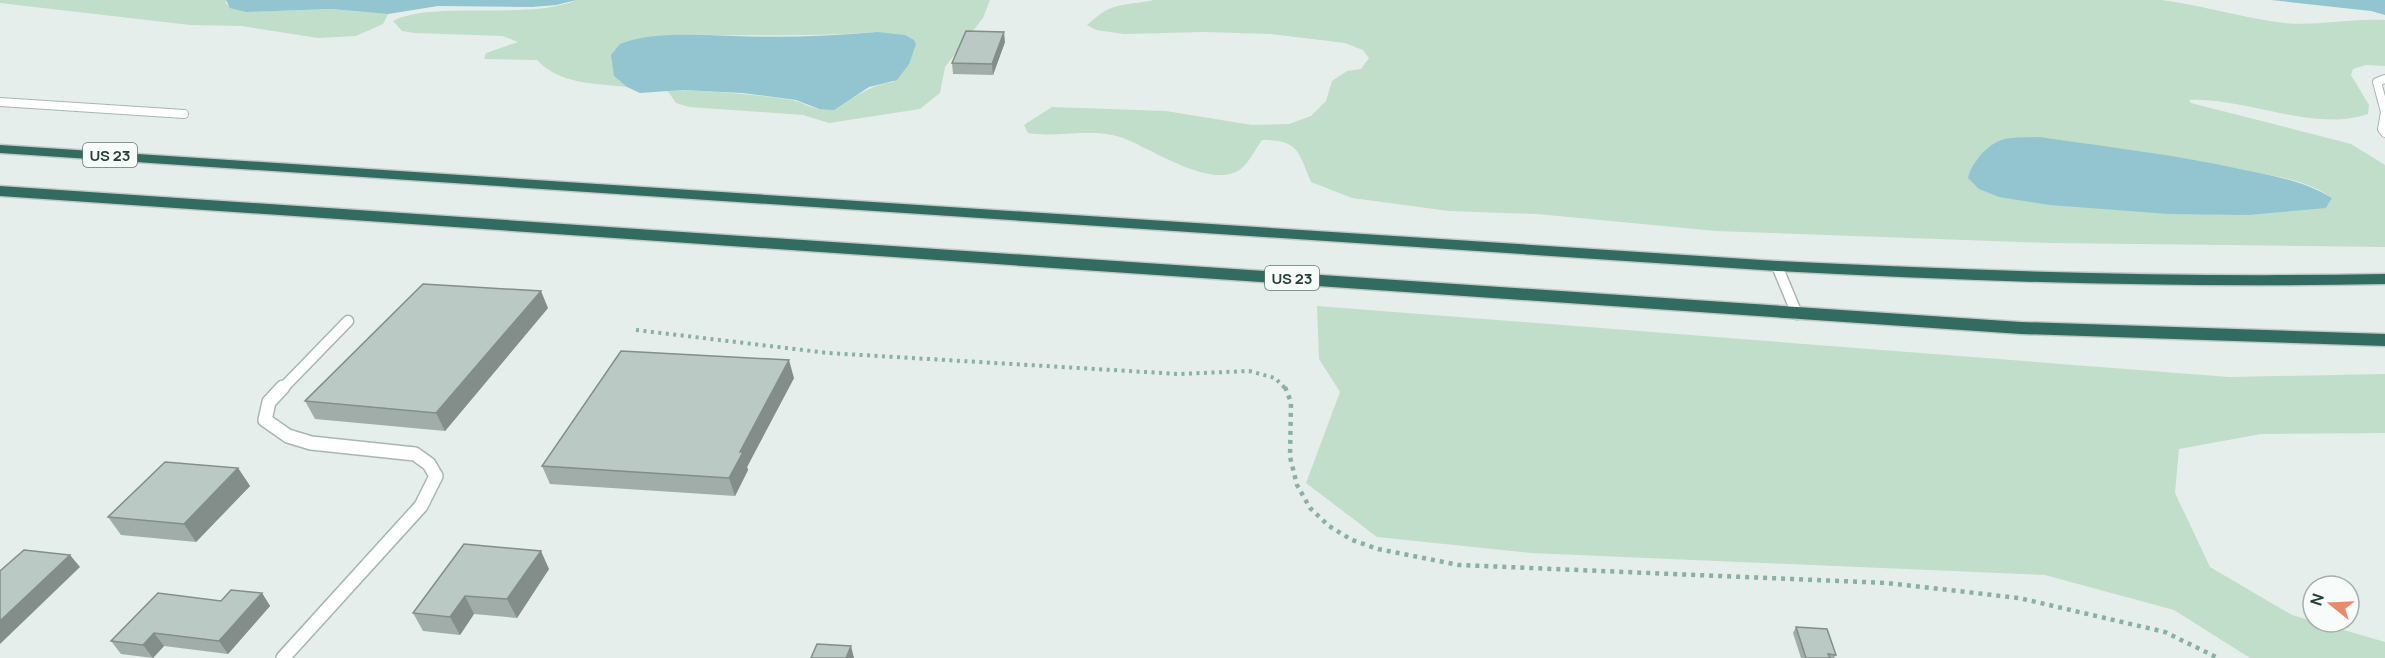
<svg xmlns="http://www.w3.org/2000/svg" width="2385" height="658" viewBox="0 0 2385 658" font-family="Manrope,sans-serif">
  <style>
    .green { fill: #c0dec9; fill-rule: evenodd }
    .water { fill: #92c5d0 }
    .lines { fill: none; stroke-linecap: round; stroke-linejoin: round }
    .service-far2-casing { stroke: #a8b6b2; stroke-width: 10 }
    .service-far1-casing { stroke: #a8b6b2; stroke-width: 13 }
    .service-casing { stroke: #a8b6b2; stroke-width: 16 }
    .motorway-casing { stroke: #c2cac8; stroke-width: 3 }
    .path-far1 { stroke: #88b0a4; stroke-width: 4; stroke-dasharray: 3 4.5; stroke-linecap: butt }
    .path { stroke: #88b0a4; stroke-width: 4.5; stroke-dasharray: 4 5; stroke-linecap: butt }
    .service-far2 { stroke: #fff; stroke-width: 8 }
    .service-far1 { stroke: #fff; stroke-width: 10 }
    .service { stroke: #fff; stroke-width: 13 }
    .motorway { fill: #326b60; fill-rule: evenodd }
    .wall { fill: #a1ada9 }
    .shaded-wall { fill: #838d89 }
    .building { fill: #bbc9c4; stroke: #838d89; stroke-width: 1.5 }
    .labels { text-anchor: middle; dominant-baseline: central; stroke-width: 5; stroke-linejoin: round; paint-order: stroke }
    .shield { fill: #f7fbf9; stroke: #647873; stroke-width: 1.5 }
    .shield-label { font-size: 15px; font-weight: bold; fill: #254039 }
  </style>
  <rect width="100%" height="100%" fill="#e6eeeb"/>
  <g class="green">
    <path d="M0,0H226V4L246,12L331,9L388,14L383,24L356,36L318,38L242,26L190,25L0,3Z"/>
    <path d="M577,0H990L983,18L945,67L940,93L920,109L829,123L803,115L689,107L676,103L667,90C709,90 750,94 791,100C801,101 811,109 821,109C850,106 864,85 893,82L877,32C801,38 725,33 649,38L614,76L627,87C594,83 561,85 537,60L484,59L486,53L518,42L503,36L415,33L402,31L393,21C433,0 527,21 577,0Z"/>
    <path d="M1154,0H2161C2202,5 2242,18 2284,23C2318,26 2351,18 2385,20V66L2366,65L2353,69L2351,75L2369,105L2368,114C2314,133 2245,97 2189,100L2191,103L2351,144L2385,165V247L2050,243L1716,231L1537,214L1449,211L1352,198L1311,182C1298,151 1299,140 1262,140C1256,148 1251,159 1244,166C1216,195 1149,146 1120,137C1090,127 1058,138 1028,133L1024,125L1052,107L1166,111L1252,125L1289,124L1311,116L1326,101L1332,81L1347,71L1361,69L1369,58L1363,50L1345,43L1271,34L1204,32L1124,34L1096,30L1087,25C1114,0 1122,7 1154,0ZM2040,137C2110,148 2181,156 2250,171C2278,177 2309,181 2332,198L2326,208Z"/>
    <path d="M1317,306L2229,377L2385,374V433L2261,434L2179,449L2175,493L2210,567L2292,615L2385,642V658H2250L2174,610L2045,575L1531,553L1377,537L1306,483L1340,392L1319,359Z"/>
  </g>
  <g class="water">
    <path d="M226,0H577L556,5L532,7L438,6L388,14L331,9L246,12L230,8Z"/>
    <path d="M2271,0H2385V15L2371,11Z"/>
    <path d="M877,32L905,35L914,40L916,44L909,64L897,80L869,87L834,110L819,109L796,100L742,93L683,90L640,93L627,87L614,76L611,55L620,44C651,31 700,35 734,36C782,38 830,36 877,32Z"/>
    <path d="M2040,137C2108,147 2178,155 2245,170C2276,176 2305,182 2332,198L2326,208L2248,215L2169,214L2050,205L1999,197L1979,189L1968,178C1970,169 1974,164 1979,157C1998,134 2012,138 2040,137Z"/>
  </g>
  <g class="lines">
    <defs>
      <g id="service-far2">
        <path d="M2385,79L2377,82L2385,112L2382,129L2385,133"/>
        <path d="M0,102L184,114"/>
      </g>
      <g id="service-far1">
        <path d="M1777,266L1797,314"/>
        <path d="M282,389L348,321"/>
      </g>
      <path id="service" d="M283,658L421,506L436,476L429,464L415,454L311,443L288,436L265,420L269,402L283,387"/>
      <g id="motorway">
        <path d="M0,145L1777,261C1980,271 2181,278 2385,274V284C2180,288 1981,282 1777,271L0,153Z"/>
        <path d="M0,186L2021,322L2385,334V346L2021,334L0,196Z"/>
      </g>
    </defs>
    <use href="#service-far2" class="service-far2-casing"/>
    <use href="#service-far1" class="service-far1-casing"/>
    <use href="#service" class="service-casing"/>
    <use href="#motorway" class="motorway-casing"/>
    <path class="path-far1" d="M636,330L828,353L1179,374L1249,371L1275,378L1286,389"/>
    <path class="path" d="M1285,387L1291,402L1290,457L1297,485L1310,508L1329,526L1352,540L1378,549L1459,565L1887,583L2019,598L2165,632L2218,658"/>
    <use href="#service-far2" class="service-far2"/>
    <use href="#service-far1" class="service-far1"/>
    <use href="#service" class="service"/>
    <use href="#motorway" class="motorway"/>
  </g>
  <g class="wall">
    <path d="M1005,42L993,75L953,74L952,63Z"/>
    <path d="M548,308L445,431L315,419L305,401Z"/>
    <path d="M794,378L747,467L748,470L735,496L550,484L542,466Z"/>
    <path d="M238,468L250,486L196,542L121,535L108,517Z"/>
    <path d="M464,544L549,569L517,618L474,614L460,635L423,631L413,613Z"/>
    <path d="M262,593L270,606L228,654L164,646L153,658L121,654L111,641L221,601Z"/>
    <path d="M1796,627L1836,655L1834,658H1801L1793,633Z"/>
  </g>
  <g class="shaded-wall">
    <path d="M1004,32L1005,42L993,75L992,64Z"/>
    <path d="M541,291L548,308L445,431L436,413Z"/>
    <path d="M789,360L794,378L747,467L748,470L735,496L729,478L740,452Z"/>
    <path d="M238,468L250,486L196,542L184,524Z"/>
    <path d="M541,551L549,569L517,618L507,599Z"/>
    <path d="M70,555L80,567L0,644V621Z"/>
    <path d="M262,593L270,606L228,654L219,641Z"/>
    <path d="M465,596L474,614L460,635L450,617Z"/>
    <path d="M154,633L164,646L153,658L143,645Z"/>
    <path d="M851,646L854,658H846Z"/>
  </g>
  <g class="building">
    <path d="M966,31L1004,32L992,64L952,63Z"/>
    <path d="M423,284L541,291L436,413L305,401Z"/>
    <path d="M621,351L789,360L740,452H743L729,478L542,466Z"/>
    <path d="M165,462L238,468L184,524L108,517Z"/>
    <path d="M464,544L541,551L507,599L465,596L450,617L413,613Z"/>
    <path d="M24,550L70,555L0,621V571Z"/>
    <path d="M231,590L262,593L219,641L154,633L143,645L111,641L158,593L221,601Z"/>
    <path d="M1796,627L1827,629L1836,655L1828,654L1830,658H1806Z"/>
    <path d="M817,644L851,646L846,658H811Z"/>
  </g>
  <g class="labels">
    <g class="shield">
      <rect x="83" y="143" width="54" height="24" rx="4.5"/>
      <rect x="1265" y="266" width="54" height="24" rx="4.5"/>
    </g>
    <g class="shield-label">
      <text x="110" y="155">US 23</text>
      <text x="1292" y="278">US 23</text>
    </g>
  </g>
  <g transform="translate(2331 604) rotate(288)"><circle r="28" fill="#f7fbf9" stroke="#a3b0ac" stroke-width="1.5"/>
  <path d="M0-4.5L10 22L0 15L-10 22Z" fill="#ec8967"/>
  <text y="-9" font-size="16" font-weight="bold" text-anchor="middle" fill="#254039">N</text>
  </g>
</svg>
